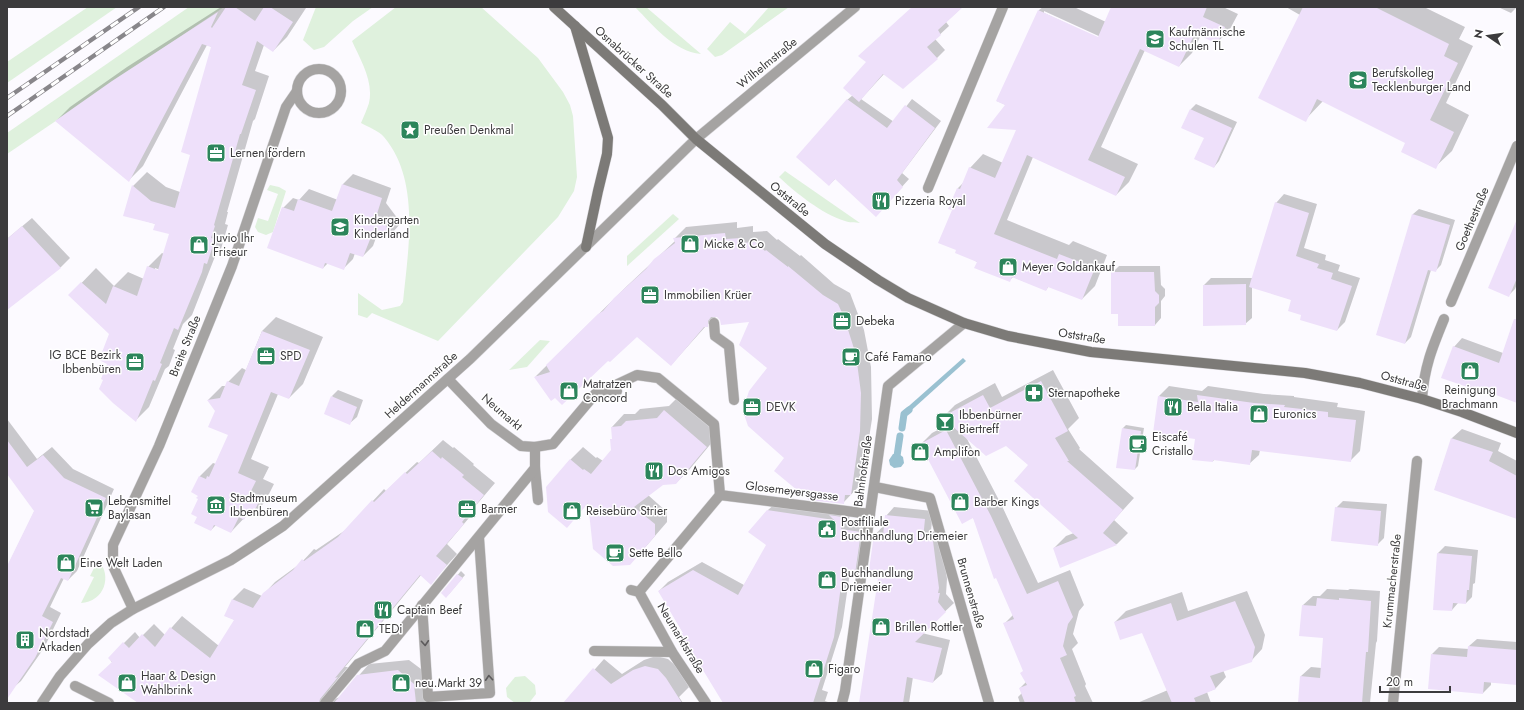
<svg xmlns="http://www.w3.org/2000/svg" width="1524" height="710" viewBox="0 0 1524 710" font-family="Jost,sans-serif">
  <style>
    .green { fill: #dff1dd }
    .water { fill: #9ac1d1 }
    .shadow { fill: #0003; fill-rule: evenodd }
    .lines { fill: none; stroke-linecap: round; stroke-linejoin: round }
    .stream { stroke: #9ac1d1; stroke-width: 7 }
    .building { fill: #eee0fa }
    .street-casing { stroke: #d9d8dc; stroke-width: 11 }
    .secondary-casing { stroke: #d9d8dc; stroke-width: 11 }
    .street { stroke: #a5a3a2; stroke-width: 10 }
    .secondary { stroke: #7c7a77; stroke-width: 10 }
    .rail-casing { stroke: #88868a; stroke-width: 4.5 }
    .rail { stroke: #fff; stroke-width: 3; stroke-dasharray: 9; stroke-linecap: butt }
    .oneway { stroke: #5c5a5b }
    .labels { text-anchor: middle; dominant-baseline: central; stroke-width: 3; stroke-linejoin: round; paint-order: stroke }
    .poi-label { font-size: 12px; fill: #3c3b3d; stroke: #fff; text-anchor: start }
    .street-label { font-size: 12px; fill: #3c3b3d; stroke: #fff }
  </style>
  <rect width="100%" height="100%" fill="#fcfaff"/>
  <g class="green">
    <path d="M88,7H117L7,83V62Z"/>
    <path d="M189,7H224L7,154V133Z"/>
    <path d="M316,7H373L353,21L324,47L314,50L303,40Z"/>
    <path d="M396,7H481L538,58L563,92L570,105L573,116L577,177L574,191L558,217L438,341L372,313L367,318L358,315V293L382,310L400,306L403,302C408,250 421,181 384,137C379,131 368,127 361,123C364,116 367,109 369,103C374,81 360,59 352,41Z"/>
    <path d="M635,7H646L701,54C673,51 654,26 635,7Z"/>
    <path d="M769,7H789L722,55L715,57L707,49L730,22L745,34Z"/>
    <path d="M785,171L860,223C855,222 849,223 845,221C822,214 796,193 779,177Z"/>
    <path d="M270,185L279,187L286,191L273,232L266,235L258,232L255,227L258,218L268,221L278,194L267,190Z"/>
    <path d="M673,214L679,219L627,266V256Z"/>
    <path d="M540,340L550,341L527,367L509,370Z"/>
    <path d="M98,560C113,576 104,602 81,603L94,577L90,576Z"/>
    <path d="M525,676L535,685L536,694L529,703H515L507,697L506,688L515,677Z"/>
  </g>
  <g class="water">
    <path d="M963,358L966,361L905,416L901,413Z"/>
    <path d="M893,454H899L903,457L904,463L901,467L894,468L890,465L889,460Z"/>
  </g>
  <g class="shadow">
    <path d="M221,7L306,8L287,37L273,51L264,45L255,71L269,76L255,119L253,121L227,212H228L225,224L228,225L221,249L216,254L192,315L183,324L173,349L175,350L169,366L165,369L149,407L136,420L108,363L110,334L70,295L96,268L114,286L128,272L144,279L148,267L162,253L164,254L170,233L156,224L124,215L133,186L147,172L166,187L180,192L192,154L212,47L207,45L143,166L129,180L56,121L70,107L127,67ZM155,268L163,271L155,270Z"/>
    <path d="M913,7H962L946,22L949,26L935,39L945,50L937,58L884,74L861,99L894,122L912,99L941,121L902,173L909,179L882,209L836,178L829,185L847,100L853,95Z"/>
    <path d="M1043,7H1074L1106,22L1112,7H1223L1238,14L1230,29L1217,43L1201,35L1192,53L1179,66L1145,50L1101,147L1138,164L1129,182L1116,195L1033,157L1007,220L1069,245L1073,241L1107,255L1095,286L1082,299L1049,286L1046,290L1013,277L1009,281L957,250L953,210L958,188L964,182L970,168L983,154L1003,163L1018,129L1006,105L997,101L1039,10ZM1044,11L1103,38L1102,40L1044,13Z"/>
    <path d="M1286,7H1424L1465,27L1459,39L1473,46L1446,103L1469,115L1452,151L1435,167L1407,143L1323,101L1305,120L1300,15Z"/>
    <path d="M1498,7H1517L1511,13Z"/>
    <path d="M1196,104L1237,122L1219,161L1214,167L1205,137L1183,127L1191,109Z"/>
    <path d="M353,174L391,188L386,203L401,223L392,233L377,235L373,246L363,256L355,253L353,259L343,269L328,263L323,268L283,208L293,198L299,200L309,189L338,200L343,184Z"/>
    <path d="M1284,194L1317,204L1304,248L1326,255L1325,260L1340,265L1338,271L1360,278L1345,322L1337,330L1302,315L1293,300L1252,287V318L1245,324L1204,325V285L1211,278H1253L1276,203Z"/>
    <path d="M1419,209L1455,220L1441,265L1435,271L1431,270L1411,337L1405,343L1377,334L1413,214Z"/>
    <path d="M32,218L70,258L61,267L7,309V239Z"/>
    <path d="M737,222V228L753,226V232L767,231L777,240L778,239L800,256L801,255L834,284L850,293L864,330L871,367L872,419L862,483L843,503L785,458L769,368L751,321L720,319L717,316L706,326L671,365L637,336L608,359L535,377L627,286L675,241V238L686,227Z"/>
    <path d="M1517,222V284L1515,289L1509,295Z"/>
    <path d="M1119,266H1160L1161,285L1165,289V296L1161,301V318L1155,325L1119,313L1112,273Z"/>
    <path d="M276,317L323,337L303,384L289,398L278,394L251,459L269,467L263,479L274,484L265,502L251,516L248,514L231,532L216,525L211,530L198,517L200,476L213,463L216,464L230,435L217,411L208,400L222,386H226L228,382L242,368L246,370L262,331Z"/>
    <path d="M1517,327V402L1489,391L1487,393L1454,347L1462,338L1503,353Z"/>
    <path d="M1053,370L1079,418L1068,429L1080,448L1079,449L1134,498L1114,520L1128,533L1117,544L1061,566L1054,548L1066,536L1074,533L1030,465L1006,444L966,437L1002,506L1038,583L1070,570L1084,605L1079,611L1073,634L1078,643L1072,649L1086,684L1085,686L1093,703H1020L1018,697L1022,693L1020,688L1026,682L1024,671L1005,623L1013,615L973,517L921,444L932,433L951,423L943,417L955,405L995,383L1002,397Z"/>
    <path d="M1169,386L1202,391L1208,386L1264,394L1294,396V397L1338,403L1337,407L1365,411L1360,451L1350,461L1260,450L1259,455L1249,464L1215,459L1213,461L1196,438L1159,396Z"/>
    <path d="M338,390L363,400L357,417L350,423L332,396Z"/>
    <path d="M677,398L719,434L689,470L676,483L662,484L648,495L667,512V522L642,551L589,502L567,526L547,488L571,459L583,447L596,458L597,457L603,461L612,450L611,440L613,438L612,427L624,414H635L640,409L669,406Z"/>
    <path d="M7,419L37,459L52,447L73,469L114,489L77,571L68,580L64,578L50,607L61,613L44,648L21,681L7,693V568L35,510L7,472Z"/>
    <path d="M1126,425L1144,428L1138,466L1135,469L1123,428Z"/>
    <path d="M1462,429L1501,443L1498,451L1517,461V518L1435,489L1452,438Z"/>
    <path d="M443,440L453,448L454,447L474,464L473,465L495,483L472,510L474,512L447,544L457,554L431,583L421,575L345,667H348L329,690L335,699L340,697L369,664L409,660L425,672L428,703H140L109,658L135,632L140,638L154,624L165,635L182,616L219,646L235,620L226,616L233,599L244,588L262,596L275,582L301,563L314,549L316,550L347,529L384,489L386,491L417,462L419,463Z"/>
    <path d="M1343,501L1387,504L1384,538L1378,544L1336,508Z"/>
    <path d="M777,502L850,509L849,521L869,524L863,564L855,573L850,572L842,627L822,690L828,692L825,701L831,703H724L659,591L668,582L702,562L744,585L767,545L768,510Z"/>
    <path d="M894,507L933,511L931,531L941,533L947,579L946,594L954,603L922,633L950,640L942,674L933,682L913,677L909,703H860L879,579L875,535L883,526L885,527L886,516Z"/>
    <path d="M1445,546L1478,550L1475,583L1473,584L1472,597L1466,603H1458L1452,610L1438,553Z"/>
    <path d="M461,571L465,575L449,594L442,593Z"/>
    <path d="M1327,589L1348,590L1350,589L1380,591L1377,641L1376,643L1370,703H1299L1301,676L1311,667L1322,668L1324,637L1303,605L1313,596H1320Z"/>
    <path d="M1247,591L1265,635L1262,649L1251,661L1223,670L1226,677L1215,689L1207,692L1211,703H1137L1168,690L1143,632L1115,622L1126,611L1182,592L1188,611Z"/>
    <path d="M1477,639L1517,642V684L1491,682V685L1483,693L1432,654L1439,647L1469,649V646Z"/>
    <path d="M656,656L668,659L677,667L689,687L679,697L683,703H565L604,659L622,674L644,660Z"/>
  </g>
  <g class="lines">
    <g class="stream">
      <path d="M902,428L904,414L909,410"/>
      <path d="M897,456L900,436"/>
    </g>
  </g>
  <g class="building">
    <path d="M226,7H235L255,21L264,7H270L293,22L273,52L257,41L242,85L256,90L241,134H240L214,225L215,226L211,238L215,239L207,264L204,263L202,272L178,330L174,328L160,363L162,364L155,381L153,380L136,422L113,403L99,389L103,380L101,379L107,364L99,360L109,334L68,295L81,282L106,304L113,286L137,296L147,266L158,270L169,234L153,230L155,224L123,216L132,185L151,201L175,208L190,155L181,152L211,47L202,44L129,182L55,121L112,81L218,12L211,27L212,28Z"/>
    <path d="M912,7H963L938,30L941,35L927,47L938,59L903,89L883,74L859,102L843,88L866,62L858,56Z"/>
    <path d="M1111,7H1207L1203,17L1225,27L1217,44L1195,33L1179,67L1140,49L1088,160L1125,177L1116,196L1027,155L994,234L1057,259L1059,254L1095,268L1082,300L1048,287L1046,291L1012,277L1010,282L974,268L977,262L955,253L956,250L938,243L952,210L948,209L957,188L960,189L969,167L995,178L1016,130L987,128L1005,105L996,101L1038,10L1098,37Z"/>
    <path d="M1303,7H1375L1449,44L1444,56L1458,63L1430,120L1454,132L1436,169L1401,152L1405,143L1317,99L1306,122L1258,98Z"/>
    <path d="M847,99L887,128L905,105L935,128L897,180L903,187L876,217L835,179L829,186L796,157Z"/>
    <path d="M1190,109L1232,128L1214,168L1194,159L1204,138L1181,128Z"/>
    <path d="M342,184L382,198L377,214L392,234L371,237L363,257L350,253L344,270L325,263L323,269L267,248L282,207L294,211L298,199L332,211Z"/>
    <path d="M1275,202L1309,213L1296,256L1319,264L1317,268L1333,273L1331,279L1352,286L1337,331L1300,320L1301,315L1288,311L1291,300L1249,287Z"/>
    <path d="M1412,214L1450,225L1436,272L1428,270L1405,344L1376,335Z"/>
    <path d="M1517,219V278L1509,297L1488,288Z"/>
    <path d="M22,226L61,268L7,310V239Z"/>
    <path d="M725,233L726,239L741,238L742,243L755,242L765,251L766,250L788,267V266L823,295L838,304L844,317L856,355L861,393L860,431L851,495H845L844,504L809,500L774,471L784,458L748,426L745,417L744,406L749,391L767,368L739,345L749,322L721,325L720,320L717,317H711L708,321V327H704L671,366L637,337L610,362L608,361L562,405L555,398L551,401L534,377L550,372L546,365L598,314L603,311L614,298L646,269L654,259L675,243L673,238Z"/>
    <path d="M1111,272H1154L1155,291L1159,295V303L1155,307V326H1118V314H1111Z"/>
    <path d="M1246,284V325L1203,326V285Z"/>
    <path d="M1514,319H1517V403L1488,392V394L1441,378L1453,346L1499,363Z"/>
    <path d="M262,331L310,350L289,399L271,392L238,473L256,481L250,493L261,498L251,517L247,515L244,520L239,517L231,533L214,525L211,531L194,523L197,517L191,514L198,499L196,498L198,496L191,492L199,476L206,479L207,476L209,477L228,435L208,427L215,411L207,400L220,398L227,381L239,386Z"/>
    <path d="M1041,381L1068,431L1055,438L1069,461H1067L1123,510L1103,533L1117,545L1060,568L1053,548L1078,538L1014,481L1028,465L1006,446L986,456L942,417L983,395L990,408Z"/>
    <path d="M1197,395L1254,403L1285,405L1284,407L1328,412V417L1356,420L1351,462L1252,450L1250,465L1213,460V462L1192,460L1195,439L1153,433L1158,396L1198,402Z"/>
    <path d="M331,396L357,407L350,425L324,414Z"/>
    <path d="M664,410L707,447L676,484L663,485L634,507L655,524V536L630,565L613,566L593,549L588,503L567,528L548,512L546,487L570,459L583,470L584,469L591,474L611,450L610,439H612L611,427L621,426L626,421L657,418Z"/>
    <path d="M1122,428L1141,431L1135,470L1116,468Z"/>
    <path d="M946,430L991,516L1027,594L1058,581L1073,617L1068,624L1063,646L1067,655L1060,658L1076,696L1074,697L1076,703H1025L1019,688L1027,685L1020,673L1023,671L1003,623L1014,619L996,578L994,579L973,518L962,524L920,444Z"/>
    <path d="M1451,438L1493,452L1489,461L1517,476V519L1434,490Z"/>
    <path d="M7,440L27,467L43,455L64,478L106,498L68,581L61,578L42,616L53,622L35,658L7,699V566L34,511L7,474Z"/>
    <path d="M432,451L441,459L442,457L464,475L462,477L484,495L462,522L464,524L436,556L447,565L431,585L420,575L335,678L338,677L320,699L319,703H138L98,675L112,662L108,658L123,642L129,648L142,634L155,647L170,627L210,658L234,620L224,616L232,599L253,608L263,593L293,570L302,559L304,561L338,537L372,500L374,502L405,472L407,474Z"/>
    <path d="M1335,507L1381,511L1378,546L1331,541Z"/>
    <path d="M767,510L834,520L829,515L842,517L841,529L861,532L855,574L843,571L834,637L813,703H723L681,634L683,633L658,591L693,570L738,595L766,545L748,532Z"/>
    <path d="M885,515L925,519L923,539L933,541L939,588L938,593H940L938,602L946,612L915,642L942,648L933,683L907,677L903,703H859L878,579L868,577L874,534L883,536Z"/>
    <path d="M1437,553L1472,556L1469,590H1467L1466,604L1453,603L1452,611L1433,610Z"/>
    <path d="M457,574L463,578L446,598L441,593Z"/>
    <path d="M1317,598L1339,600V598L1371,601L1368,652H1366L1362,703H1298L1300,676L1320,678L1323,638L1299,636L1302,605L1316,606Z"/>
    <path d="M1235,601L1255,647L1252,662L1210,676L1216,689L1194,698L1196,703H1172L1142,633L1120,640L1114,622L1171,603L1177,621Z"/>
    <path d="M1468,646L1517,650V685L1484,682L1483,694L1428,689L1431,654L1467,657Z"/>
    <path d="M645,666L658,669L666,678L682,703H563L593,668L611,684L633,670Z"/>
    <path d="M398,670L414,684L416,703H334L357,675Z"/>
  </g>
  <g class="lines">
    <defs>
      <g id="street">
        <circle cx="319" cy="91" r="22"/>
        <path d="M928,188L1003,7"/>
        <path d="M1451,302L1517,146"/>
        <path d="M714,323L715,336L729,346L734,400"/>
        <path d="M448,379L491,424L521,446L535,447L553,444L596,393L605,390L617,391"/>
        <path d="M605,390L637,375L658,378L714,424L720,495"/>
        <path d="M1422,399C1424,368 1432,348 1444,319"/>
        <path d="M535,468L538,500"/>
        <path d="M875,487L930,498L989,703"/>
        <path d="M720,495L870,514"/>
        <path d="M631,590L639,592L672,652L706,703"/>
        <path d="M639,592L720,495"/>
        <path d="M422,605L428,697L490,693L479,538"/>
        <path d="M133,609L113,566V545L159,446L232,266L286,107L297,91"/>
        <path d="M594,651L672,652"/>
        <path d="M75,686L109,703"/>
        <path d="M42,703L60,676L88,644L111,623L133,609L231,560L283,526L470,359L696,139L855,7"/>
        <path d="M325,703L358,664L385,651L535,468V447"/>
        <path d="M842,703L845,691L888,386L964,323"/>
        <path d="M1393,703L1417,461"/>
      </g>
      <g id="secondary">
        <path d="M554,7L662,105L696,139L825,244L878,280L908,298L964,323L1008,336L1091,352L1305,373L1360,383L1422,399L1462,412L1517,433"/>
        <path d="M575,26L608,138L607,154L598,191L586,247"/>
      </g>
    </defs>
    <use href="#street" class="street-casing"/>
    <use href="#secondary" class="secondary-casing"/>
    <use href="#street" class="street"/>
    <use href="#secondary" class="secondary"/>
    <defs>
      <g id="rail">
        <path d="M7,98L139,7"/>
        <path d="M7,116L164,7"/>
      </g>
    </defs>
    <use href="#rail" class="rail-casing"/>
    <use href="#rail" class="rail"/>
  </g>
  <defs><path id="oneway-chevron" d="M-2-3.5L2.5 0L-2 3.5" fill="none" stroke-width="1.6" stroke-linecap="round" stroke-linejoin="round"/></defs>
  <g class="oneway">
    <use href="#oneway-chevron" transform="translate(425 643) rotate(86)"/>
    <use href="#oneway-chevron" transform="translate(489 678) rotate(-94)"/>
  </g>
  <defs>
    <symbol id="school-square" viewBox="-11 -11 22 22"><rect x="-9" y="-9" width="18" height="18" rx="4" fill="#2c855b" stroke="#fff"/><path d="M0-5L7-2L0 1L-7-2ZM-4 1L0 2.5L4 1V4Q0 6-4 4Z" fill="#fff"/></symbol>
    <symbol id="sight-square" viewBox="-11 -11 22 22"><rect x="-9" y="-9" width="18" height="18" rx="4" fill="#2c855b" stroke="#fff"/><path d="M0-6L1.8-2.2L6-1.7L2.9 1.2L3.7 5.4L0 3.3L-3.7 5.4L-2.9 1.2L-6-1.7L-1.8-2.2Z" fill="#fff"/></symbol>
    <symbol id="office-square" viewBox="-11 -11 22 22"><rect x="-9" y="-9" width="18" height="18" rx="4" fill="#2c855b" stroke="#fff"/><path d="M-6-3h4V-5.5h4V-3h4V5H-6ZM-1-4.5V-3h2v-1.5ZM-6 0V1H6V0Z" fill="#fff"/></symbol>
    <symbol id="restaurant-square" viewBox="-11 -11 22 22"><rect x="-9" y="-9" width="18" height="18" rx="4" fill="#2c855b" stroke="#fff"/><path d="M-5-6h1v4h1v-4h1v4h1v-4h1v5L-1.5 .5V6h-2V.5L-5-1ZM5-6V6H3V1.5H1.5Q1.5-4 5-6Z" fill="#fff"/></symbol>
    <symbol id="shop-square" viewBox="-11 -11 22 22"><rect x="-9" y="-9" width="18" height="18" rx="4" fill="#2c855b" stroke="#fff"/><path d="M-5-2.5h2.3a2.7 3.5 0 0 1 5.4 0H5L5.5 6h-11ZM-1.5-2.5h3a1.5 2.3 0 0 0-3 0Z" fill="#fff"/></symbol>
    <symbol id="cafe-square" viewBox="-11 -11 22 22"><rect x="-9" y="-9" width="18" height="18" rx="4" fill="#2c855b" stroke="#fff"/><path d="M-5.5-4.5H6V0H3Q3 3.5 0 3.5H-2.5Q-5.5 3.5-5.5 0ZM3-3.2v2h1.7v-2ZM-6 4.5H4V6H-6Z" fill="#fff"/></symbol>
    <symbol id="pharmacy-square" viewBox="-11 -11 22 22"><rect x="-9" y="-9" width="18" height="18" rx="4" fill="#2c855b" stroke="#fff"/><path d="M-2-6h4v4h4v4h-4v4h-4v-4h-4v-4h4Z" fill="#fff"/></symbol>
    <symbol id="bar-square" viewBox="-11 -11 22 22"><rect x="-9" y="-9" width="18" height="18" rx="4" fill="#2c855b" stroke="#fff"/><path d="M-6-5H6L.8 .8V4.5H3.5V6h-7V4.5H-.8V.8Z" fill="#fff"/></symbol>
    <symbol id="museum-square" viewBox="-11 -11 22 22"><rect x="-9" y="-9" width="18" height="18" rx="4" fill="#2c855b" stroke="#fff"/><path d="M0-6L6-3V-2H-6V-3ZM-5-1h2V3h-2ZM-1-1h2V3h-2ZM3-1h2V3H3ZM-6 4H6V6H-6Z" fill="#fff"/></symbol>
    <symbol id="supermarket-square" viewBox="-11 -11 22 22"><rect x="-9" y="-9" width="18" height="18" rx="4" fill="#2c855b" stroke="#fff"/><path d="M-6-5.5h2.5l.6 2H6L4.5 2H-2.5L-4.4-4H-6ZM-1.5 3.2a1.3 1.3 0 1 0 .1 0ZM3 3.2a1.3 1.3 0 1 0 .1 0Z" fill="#fff"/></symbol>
    <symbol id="civic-square" viewBox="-11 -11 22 22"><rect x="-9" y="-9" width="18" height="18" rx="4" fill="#2c855b" stroke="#fff"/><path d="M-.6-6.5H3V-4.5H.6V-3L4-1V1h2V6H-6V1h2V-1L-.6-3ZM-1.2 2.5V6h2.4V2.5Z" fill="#fff"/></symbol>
    <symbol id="building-square" viewBox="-11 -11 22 22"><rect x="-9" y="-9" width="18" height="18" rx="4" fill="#2c855b" stroke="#fff"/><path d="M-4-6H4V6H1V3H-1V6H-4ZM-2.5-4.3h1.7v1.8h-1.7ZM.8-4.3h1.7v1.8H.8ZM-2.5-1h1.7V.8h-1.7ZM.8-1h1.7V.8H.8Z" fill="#fff"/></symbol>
  </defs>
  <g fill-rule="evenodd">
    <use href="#school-square" x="1144" y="28" width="22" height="22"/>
    <use href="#school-square" x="1347" y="69" width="22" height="22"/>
    <use href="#sight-square" x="399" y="119" width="22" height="22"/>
    <use href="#office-square" x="205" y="142" width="22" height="22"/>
    <use href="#restaurant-square" x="870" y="190" width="22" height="22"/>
    <use href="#school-square" x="329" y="216" width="22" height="22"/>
    <use href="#shop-square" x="679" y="233" width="22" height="22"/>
    <use href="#shop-square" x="188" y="234" width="22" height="22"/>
    <use href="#shop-square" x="997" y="256" width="22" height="22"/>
    <use href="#office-square" x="639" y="284" width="22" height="22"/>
    <use href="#office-square" x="831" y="310" width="22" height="22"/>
    <use href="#office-square" x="255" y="345" width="22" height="22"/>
    <use href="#cafe-square" x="840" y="346" width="22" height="22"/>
    <use href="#office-square" x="124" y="351" width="22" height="22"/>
    <use href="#shop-square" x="1459" y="360" width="22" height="22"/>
    <use href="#shop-square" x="558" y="380" width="22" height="22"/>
    <use href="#pharmacy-square" x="1023" y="382" width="22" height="22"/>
    <use href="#office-square" x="741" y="396" width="22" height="22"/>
    <use href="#restaurant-square" x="1162" y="396" width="22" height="22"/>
    <use href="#shop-square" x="1248" y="403" width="22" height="22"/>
    <use href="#bar-square" x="934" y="411" width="22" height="22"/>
    <use href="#cafe-square" x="1127" y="433" width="22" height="22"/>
    <use href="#shop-square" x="909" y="441" width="22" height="22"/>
    <use href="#restaurant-square" x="643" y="460" width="22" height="22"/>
    <use href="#shop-square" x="949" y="491" width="22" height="22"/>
    <use href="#museum-square" x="205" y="494" width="22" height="22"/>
    <use href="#supermarket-square" x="83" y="497" width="22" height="22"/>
    <use href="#office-square" x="456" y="498" width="22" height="22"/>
    <use href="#shop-square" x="561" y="500" width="22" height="22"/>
    <use href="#civic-square" x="816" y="518" width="22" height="22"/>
    <use href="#cafe-square" x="604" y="542" width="22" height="22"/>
    <use href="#shop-square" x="55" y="552" width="22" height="22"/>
    <use href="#shop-square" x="816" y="569" width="22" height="22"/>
    <use href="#restaurant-square" x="372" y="599" width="22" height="22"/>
    <use href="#shop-square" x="870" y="616" width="22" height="22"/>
    <use href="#shop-square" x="354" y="618" width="22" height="22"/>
    <use href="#building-square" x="14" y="629" width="22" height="22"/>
    <use href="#shop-square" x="803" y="658" width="22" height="22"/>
    <use href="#shop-square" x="116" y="672" width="22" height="22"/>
    <use href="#shop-square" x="390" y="672" width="22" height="22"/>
  </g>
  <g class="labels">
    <g class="poi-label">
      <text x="1169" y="32">Kaufmännische<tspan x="1169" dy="14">Schulen TL</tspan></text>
      <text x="1372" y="73">Berufskolleg<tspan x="1372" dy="14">Tecklenburger Land</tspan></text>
      <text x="424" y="130">Preußen Denkmal</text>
      <text x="230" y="153">Lernen fördern</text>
      <text x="895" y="201">Pizzeria Royal</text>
      <text x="354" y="220">Kindergarten<tspan x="354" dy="14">Kinderland</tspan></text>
      <text x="213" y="238">Juvio Ihr<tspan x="213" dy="14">Friseur</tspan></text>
      <text x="704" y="244">Micke &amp; Co</text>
      <text x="1022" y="267">Meyer Goldankauf</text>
      <text x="664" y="295">Immobilien Krüer</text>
      <text x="856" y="321">Debeka</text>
      <text x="121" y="355" text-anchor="end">IG BCE Bezirk<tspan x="121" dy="14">Ibbenbüren</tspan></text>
      <text x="280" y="356">SPD</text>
      <text x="865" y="357">Café Famano</text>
      <text x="583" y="384">Matratzen<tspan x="583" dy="14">Concord</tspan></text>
      <text x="1470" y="390" text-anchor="middle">Reinigung<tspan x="1470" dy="14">Brachmann</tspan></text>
      <text x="1048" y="393">Sternapotheke</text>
      <text x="766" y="407">DEVK</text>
      <text x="1187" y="407">Bella Italia</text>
      <text x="1273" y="414">Euronics</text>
      <text x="959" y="415">Ibbenbürner<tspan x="959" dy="14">Biertreff</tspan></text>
      <text x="1152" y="437">Eiscafé<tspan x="1152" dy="14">Cristallo</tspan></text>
      <text x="934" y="452">Amplifon</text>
      <text x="668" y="471">Dos Amigos</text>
      <text x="230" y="498">Stadtmuseum<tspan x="230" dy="14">Ibbenbüren</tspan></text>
      <text x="108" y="501">Lebensmittel<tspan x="108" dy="14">Baylasan</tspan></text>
      <text x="974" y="502">Barber Kings</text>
      <text x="481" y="509">Barmer</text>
      <text x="586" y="511">Reisebüro Strier</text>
      <text x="841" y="522">Postfiliale<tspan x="841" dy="14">Buchhandlung Driemeier</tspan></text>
      <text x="629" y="553">Sette Bello</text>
      <text x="80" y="563">Eine Welt Laden</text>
      <text x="841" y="573">Buchhandlung<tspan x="841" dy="14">Driemeier</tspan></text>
      <text x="397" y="610">Captain Beef</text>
      <text x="895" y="627">Brillen Rottler</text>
      <text x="379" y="629">TEDi</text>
      <text x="39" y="633">Nordstadt<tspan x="39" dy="14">Arkaden</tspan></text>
      <text x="828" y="669">Figaro</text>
      <text x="141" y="676">Haar &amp; Design<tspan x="141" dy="14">Wahlbrink</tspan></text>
      <text x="415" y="683">neu.Markt 39</text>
    </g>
    <g class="street-label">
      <text transform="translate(634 62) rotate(42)">Osnabrücker Straße</text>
      <text transform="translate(767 63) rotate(-39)">Wilhelmstraße</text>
      <text transform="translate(790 199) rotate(39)">Oststraße</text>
      <text transform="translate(1472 219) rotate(-67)">Goethestraße</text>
      <text transform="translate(1082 336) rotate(9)">Oststraße</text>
      <text transform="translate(185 346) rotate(-68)">Breite Straße</text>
      <text transform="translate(1404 381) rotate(15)">Oststraße</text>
      <text transform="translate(421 385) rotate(-42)">Heldermannstraße</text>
      <text transform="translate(502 412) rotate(41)">Neumarkt</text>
      <text transform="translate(863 471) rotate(-82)">Bahnhofstraße</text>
      <text transform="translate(792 491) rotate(7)">Glosemeyersgasse</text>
      <text transform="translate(1392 581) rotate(-84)">Krummacherstraße</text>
      <text transform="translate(971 593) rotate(74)">Brunnenstraße</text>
      <text transform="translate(681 638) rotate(59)">Neumarktstraße</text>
    </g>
  </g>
  <rect width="1524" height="710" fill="none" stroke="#3c3b3d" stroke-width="16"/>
  <g transform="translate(1488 36) rotate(283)" stroke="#ffffff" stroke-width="3" paint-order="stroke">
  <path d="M0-3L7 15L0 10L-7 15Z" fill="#3c3b3d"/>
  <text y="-6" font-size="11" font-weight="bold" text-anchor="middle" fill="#3c3b3d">N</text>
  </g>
  <path d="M1380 686v6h70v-6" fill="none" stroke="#3c3b3d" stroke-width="2"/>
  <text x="1386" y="686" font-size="12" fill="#3c3b3d" stroke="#ffffff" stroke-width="3" paint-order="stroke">20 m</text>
</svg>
